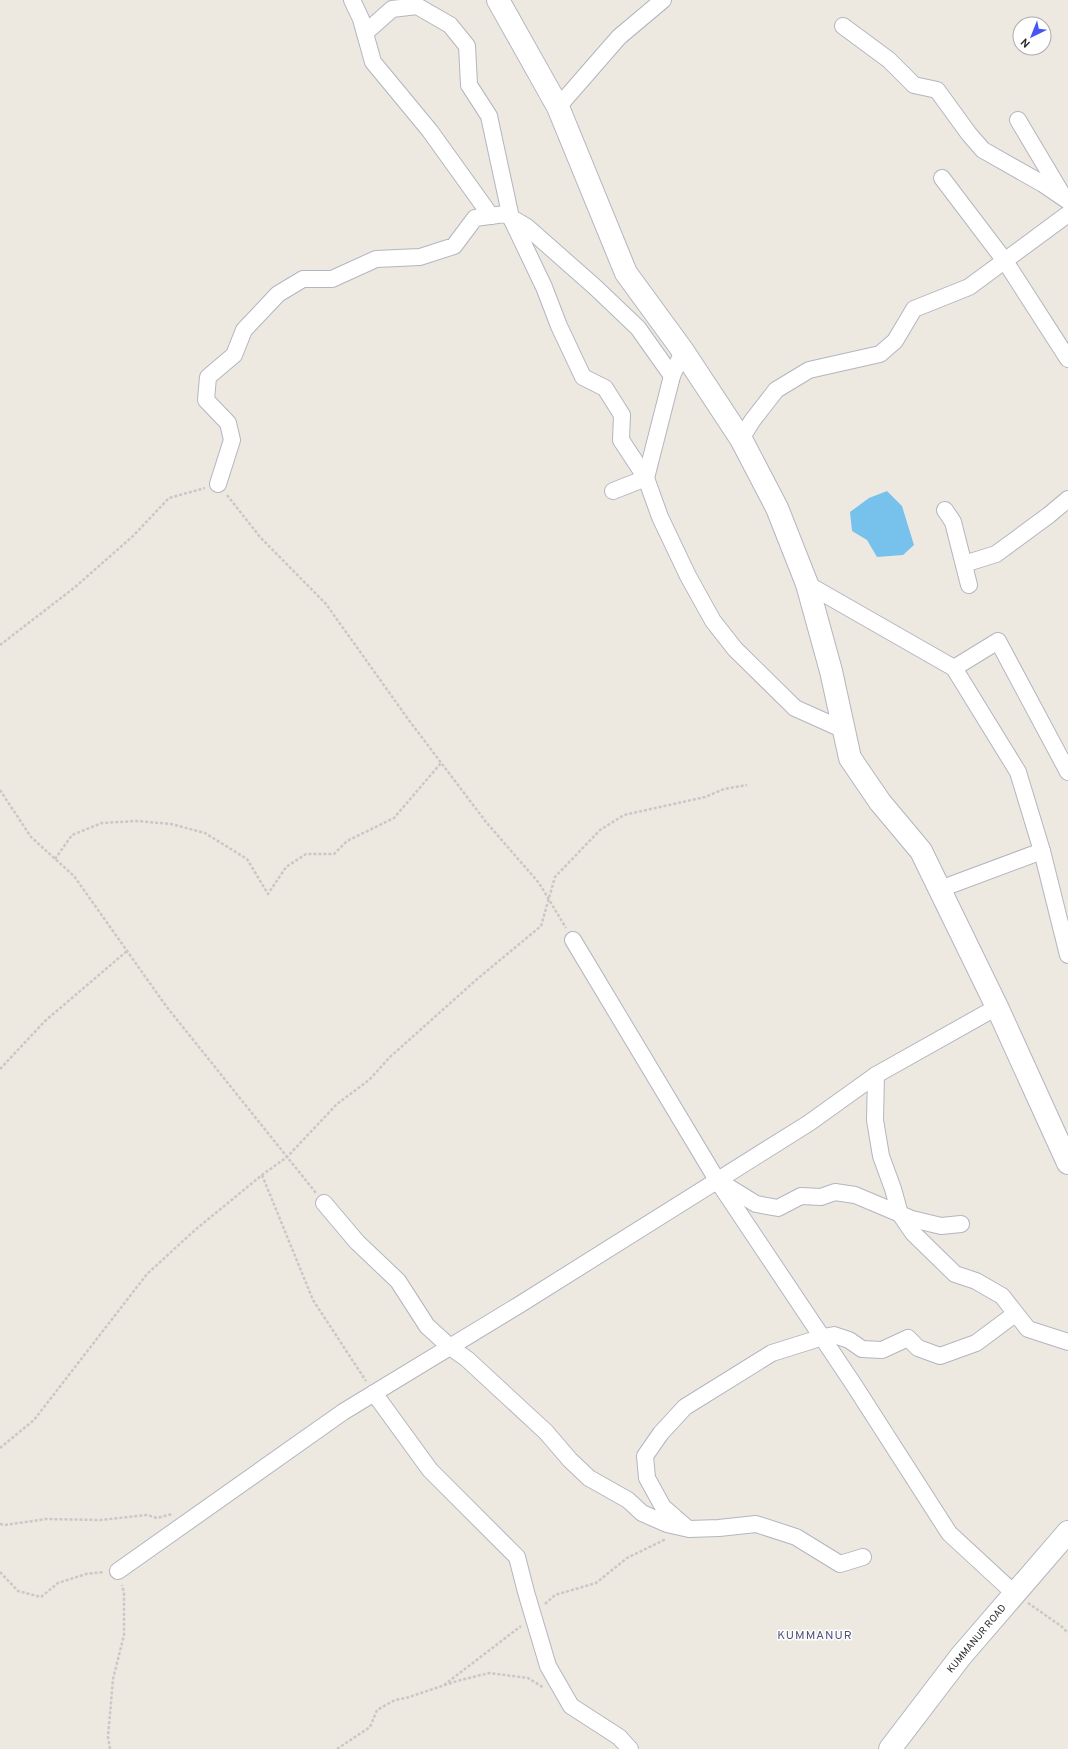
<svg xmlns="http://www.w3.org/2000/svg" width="1068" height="1749" viewBox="0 0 1068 1749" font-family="Overpass,sans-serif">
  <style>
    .water { fill: #77c2ec }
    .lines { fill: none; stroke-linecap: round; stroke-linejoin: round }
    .street-casing { stroke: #b3b5c0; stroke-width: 18 }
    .secondary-casing { stroke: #b3b5c0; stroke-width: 24 }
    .path { stroke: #c8c8c8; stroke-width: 2.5; stroke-dasharray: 3 2; stroke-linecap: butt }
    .street { stroke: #fff; stroke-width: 16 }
    .secondary { stroke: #fff; stroke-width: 22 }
    .labels { text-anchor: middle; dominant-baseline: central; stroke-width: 3; stroke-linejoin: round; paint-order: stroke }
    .street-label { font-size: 10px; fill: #2d2d2d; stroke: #fff }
    .quarter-label { font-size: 12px; letter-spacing: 1px; fill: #4e527d; stroke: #fff }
  </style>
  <rect width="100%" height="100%" fill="#eee9e0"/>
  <path class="water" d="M887,491L902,506L914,545L903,555L877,557L867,540L852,531L850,512L869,498Z"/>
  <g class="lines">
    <defs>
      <g id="street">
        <path d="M352,0L361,19L373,62L430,131L491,216"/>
        <path d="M843,26L889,60L914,85L937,90L969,134L983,150L1043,184L1068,201"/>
        <path d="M365,33L392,9L417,6L450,25L467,46L469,85L489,116L511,218L544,287L559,326L583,377L605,388L622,415L621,440L646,478L660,517L688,576L713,621L735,649L795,708L844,730"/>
        <path d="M558,107L619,37L663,0"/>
        <path d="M1018,120L1062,194"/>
        <path d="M942,178L1005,261L1068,359"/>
        <path d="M741,439L752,421L776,390L809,370L880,354L895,341L914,309L969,287L1068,214"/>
        <path d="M218,484L232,440L228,423L206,400L208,377L234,355L244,330L278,294L303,279H332L376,259L420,257L454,246L475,218L505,214L527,227L595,287L638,328L672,376"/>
        <path d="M613,491L646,478L672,376L683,351"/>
        <path d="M945,510L953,522L969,585"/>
        <path d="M964,564L996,554L1049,515L1068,499"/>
        <path d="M807,584L954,668L1018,772L1042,851L1068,955"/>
        <path d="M954,668L998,641L1068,772"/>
        <path d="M940,889L1042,851"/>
        <path d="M573,940L717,1180L854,1385L949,1533L1015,1594"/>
        <path d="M876,1075L875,1120L881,1156L893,1189L900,1214L913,1233L955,1274L976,1281L1002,1296L1028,1329L1068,1342"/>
        <path d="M722,1183L756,1204L778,1208L801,1196L821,1197L835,1192L855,1195L912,1219L941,1226L961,1224"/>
        <path d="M324,1203L357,1242L398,1281L427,1326L450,1347L467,1359L546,1432L570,1460L589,1478L628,1500L642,1513L667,1524L689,1529L719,1528L756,1524L796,1537L840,1564L863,1557"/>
        <path d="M374,1393L430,1470L517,1557L526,1592L548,1666L571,1706L619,1737L630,1749"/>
        <path d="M687,1528L663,1507L647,1478L645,1456L661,1433L685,1407L772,1353L823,1337L834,1335L849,1340L862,1349L882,1350L908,1338L918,1348L940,1356L976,1343L1015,1314"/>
        <path d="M118,1571L343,1412L519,1305L809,1123L876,1075L997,1007"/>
      </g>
      <g id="secondary">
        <path d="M498,0L558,107L626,273L683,351L741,439L777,508L807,584L831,671L850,758L880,802L921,851L997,1007L1068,1163"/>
        <path d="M890,1749L961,1656L1068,1532"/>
      </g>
    </defs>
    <use href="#street" class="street-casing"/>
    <use href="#secondary" class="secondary-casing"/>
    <g class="path">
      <path d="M227,495L260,537L326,604L408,719L486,822L539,883L566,928"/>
      <path d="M0,645L74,588L133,536L169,498L205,488"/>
      <path d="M0,790L31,837L74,876L166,1006L316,1193"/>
      <path d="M55,859L72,835L102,823L136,821L171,824L205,833L247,859L268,894L286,867L306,854H334L347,841L394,818L441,763"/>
      <path d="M0,1069L45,1021L127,951"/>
      <path d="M262,1175L313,1300L366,1381"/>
      <path d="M0,1448L34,1420L147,1274L195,1230L262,1175L287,1157L337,1104L369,1080L390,1057L476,980L541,926L555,877L600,830L624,815L705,797L724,789L747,785"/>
      <path d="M0,1524L5,1525L46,1519L100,1520L147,1515L157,1518L172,1514"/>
      <path d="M0,1572L18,1591L41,1597L58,1583L86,1574L104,1572"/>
      <path d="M1028,1603L1061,1626L1068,1633"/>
      <path d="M545,1604L555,1595L596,1583L627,1558L666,1539"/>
      <path d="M444,1685L521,1626"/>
      <path d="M110,1749L108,1737L113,1679L124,1635V1593L122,1585"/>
      <path d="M337,1749L370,1727L377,1710L395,1700L406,1698L457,1681L489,1673L528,1678L544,1688"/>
    </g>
    <use href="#street" class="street"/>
    <use href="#secondary" class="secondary"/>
  </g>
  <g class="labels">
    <g class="street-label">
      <text transform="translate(977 1639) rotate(-50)">KUMMANUR ROAD</text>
    </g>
    <g class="quarter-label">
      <text x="815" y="1636">KUMMANUR</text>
    </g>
  </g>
  <g transform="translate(1032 36) rotate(223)"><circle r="19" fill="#ffffff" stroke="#ababab"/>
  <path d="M0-3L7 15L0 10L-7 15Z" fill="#4656f5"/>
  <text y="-6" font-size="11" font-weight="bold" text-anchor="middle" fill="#2d2d2d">N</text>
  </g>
</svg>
